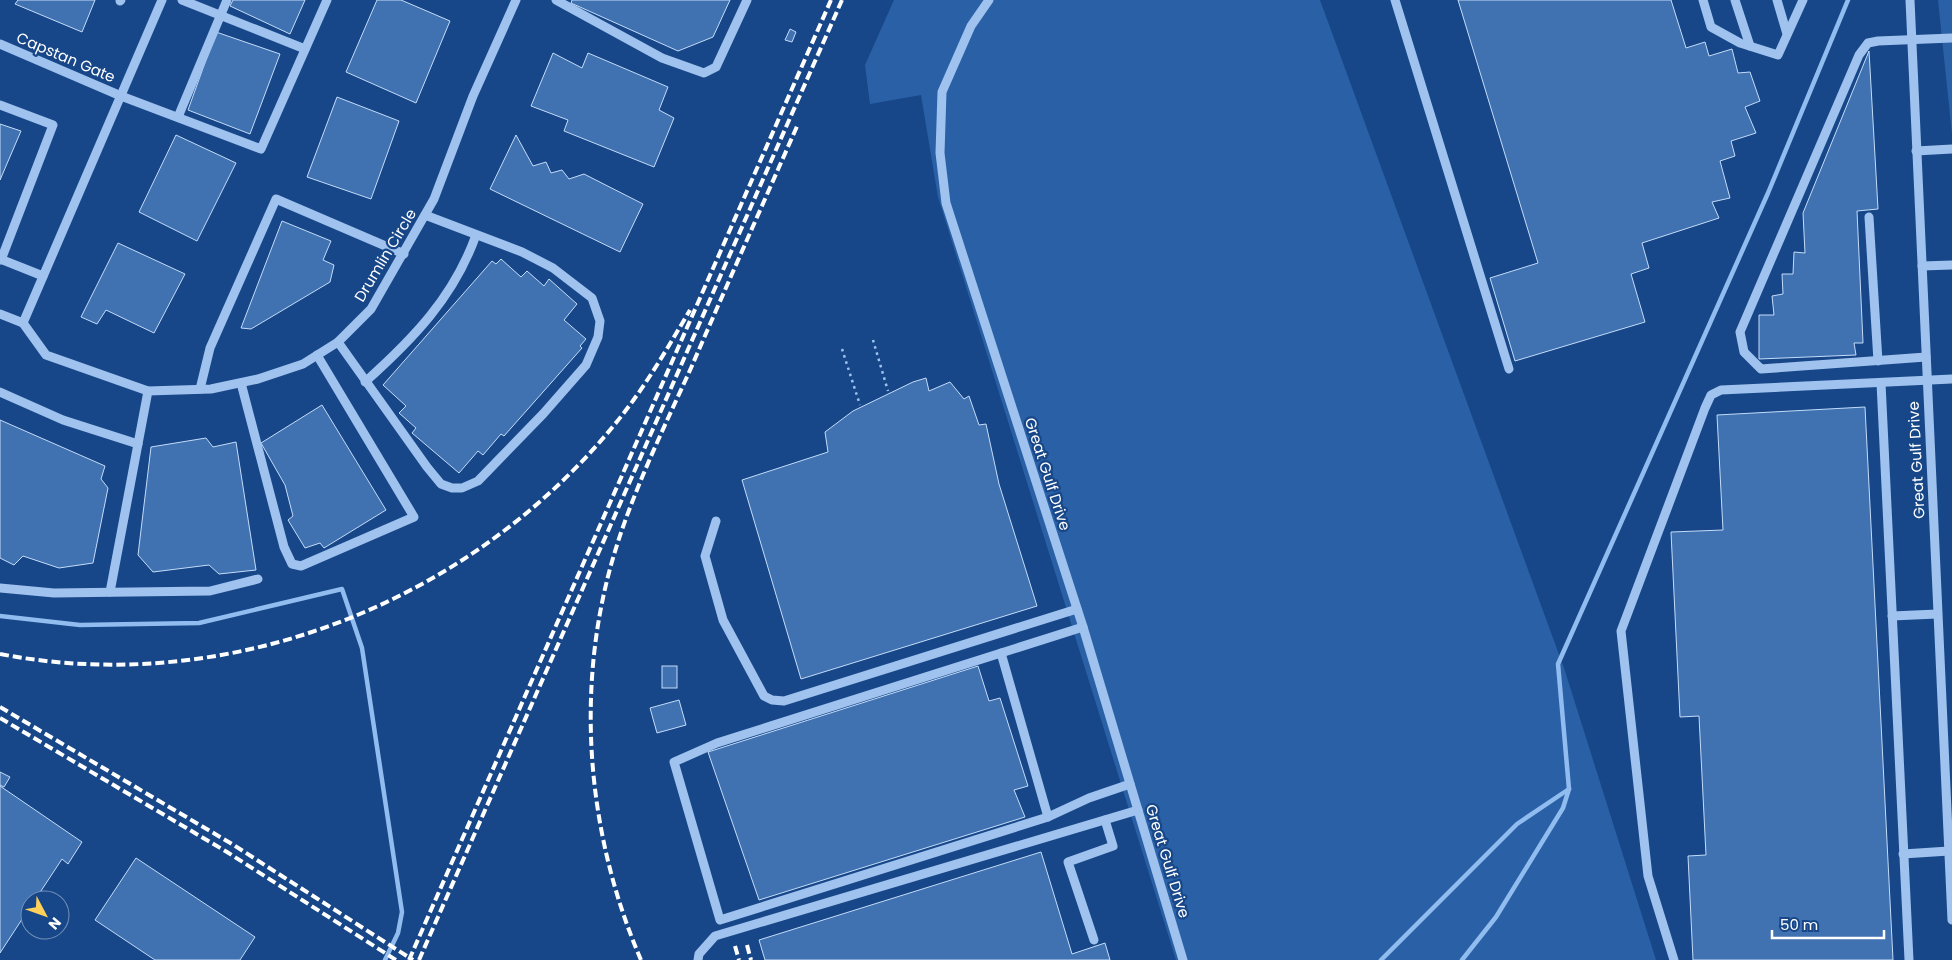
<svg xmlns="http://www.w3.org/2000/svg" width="1952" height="960" viewBox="0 0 1952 960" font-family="Poppins,sans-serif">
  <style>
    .green { fill: #2a61a6 }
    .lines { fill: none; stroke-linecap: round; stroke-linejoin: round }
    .stream { stroke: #91bcf0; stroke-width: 4.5 }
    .building { fill: #4071b1; stroke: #c4dcfa }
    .path { stroke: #9fc2ee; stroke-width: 2.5; stroke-dasharray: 2.5 4; stroke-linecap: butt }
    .minor { stroke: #9fc2ee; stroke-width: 9 }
    .rail { stroke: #fff; stroke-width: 4; stroke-dasharray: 9 4; stroke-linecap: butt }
    .labels { text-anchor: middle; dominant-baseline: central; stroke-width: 4.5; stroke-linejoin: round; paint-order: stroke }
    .street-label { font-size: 15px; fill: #fff; stroke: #174788 }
  </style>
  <rect width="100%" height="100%" fill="#174788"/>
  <g class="green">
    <path d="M894,0H1320L1565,671L1656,960H1176L938,197L921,95L870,104L865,65Z"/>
    <path d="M1938,0H1952V134Z"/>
  </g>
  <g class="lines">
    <g class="stream">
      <path d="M0,616L80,625L199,623L342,589L362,648L402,912L398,933L385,960"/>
      <path d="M1381,960L1517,824L1569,789"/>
      <path d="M1462,960L1496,917L1563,808L1569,789L1558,664L1768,193L1848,0"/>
    </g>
  </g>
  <g class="building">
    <path d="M18,0H95L82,32L15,4Z"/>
    <path d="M233,0H305L290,34L230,6Z"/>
    <path d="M377,0H401L450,21L416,103L346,72Z"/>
    <path d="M572,0H730L713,37L678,51L571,3Z"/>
    <path d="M1458,0H1671L1686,48L1705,42L1709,56L1732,49L1738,73L1750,72L1760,101L1745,107L1756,133L1731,141L1735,156L1720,161L1730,198L1712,202L1719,218L1642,243L1649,268L1631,274L1645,322L1515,361L1490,278L1538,263Z"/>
    <path d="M790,29L796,32L792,42L785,40Z"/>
    <path d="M216,32L280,54L250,134L188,110Z"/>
    <path d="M1869,51L1878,209L1857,211L1863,343H1854L1856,355L1759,359V315H1774L1772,296L1783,294L1782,274H1793L1794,252L1805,253L1803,213Z"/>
    <path d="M553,53L582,68L588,53L668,87L659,110L674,118L654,167L564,131L568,120L531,106Z"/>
    <path d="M337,97L399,121L371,199L307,177Z"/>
    <path d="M0,124L21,131L0,180Z"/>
    <path d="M176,135L236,163L197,241L139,212Z"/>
    <path d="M516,135L533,166L546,162L551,173L562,170L569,179L584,174L643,204L620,252L490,189Z"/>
    <path d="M282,221L331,241L323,260L334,265L330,282L251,329L241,328Z"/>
    <path d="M118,243L185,274L154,333L106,310L97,324L81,317Z"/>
    <path d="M501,259L521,277L527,271L544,286L549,279L577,304L564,320L586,339L580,346L582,348L504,436L501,434L483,455L478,451L459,473L412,433L416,428L399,413L406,406L383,385L492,261L496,264Z"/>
    <path d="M926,378L929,391L950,382L964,399L969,396L979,425L986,424L999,484L1037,606L801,679L742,480L828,452L825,432L853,411L913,382Z"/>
    <path d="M322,405L386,510L324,548L320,543L305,548L288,520L293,516L285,485L261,443Z"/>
    <path d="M1865,407L1893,960H1693L1688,856L1706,855L1699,716L1680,717L1671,532L1723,530L1717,415Z"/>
    <path d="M0,420L105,466L101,479L108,488L93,563L59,568L23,556L14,565L0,558Z"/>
    <path d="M206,438L213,447L236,442L256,570L219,574L209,565L153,572L138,555L151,447Z"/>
    <rect x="662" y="666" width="15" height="22"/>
    <path d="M978,666L989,701L1000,698L1028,786L1014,790L1025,817L759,900L708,752Z"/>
    <path d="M679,700L686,725L657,733L650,708Z"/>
    <path d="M0,772L10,777L4,787L0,785Z"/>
    <path d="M0,786L82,842L68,864L62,859L35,900H30V907L0,953Z"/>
    <path d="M1041,852L1072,954L1105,943L1110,960H765L759,940Z"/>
    <path d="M136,858L255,937L240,960H155L95,920Z"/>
  </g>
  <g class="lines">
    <g class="path">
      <path d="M873,340L888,391"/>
      <path d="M842,349L860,405"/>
    </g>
    <g class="minor">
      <path d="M162,0L23,323L46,355L148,391L211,389L258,379L303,364L338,342L371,309L434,199L473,96L516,0"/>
      <path d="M182,0L305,49"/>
      <path d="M556,0L662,58L704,73L716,67L747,0"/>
      <path d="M989,0L971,26L942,92L940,153L946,203L1083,627L1183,960"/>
      <path d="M1395,0L1509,369"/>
      <path d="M1703,0L1711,27L1740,43L1778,55L1803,0"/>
      <path d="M1735,0L1750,46"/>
      <path d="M1777,0L1787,34"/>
      <path d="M1910,0L1952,920"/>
      <path d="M120,1L121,0"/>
      <path d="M0,44L121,96L261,149L327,0"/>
      <path d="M0,105L53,125L1,260"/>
      <path d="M178,117L227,0"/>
      <path d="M1916,151L1952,149"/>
      <path d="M1869,217L1878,361"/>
      <path d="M0,259L43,276"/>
      <path d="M1922,266L1952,265"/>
      <path d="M0,314L23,323"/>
      <path d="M338,342L427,467L441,484L452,488H462L478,481L543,414L586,365L598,337L600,321L592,298L553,268L522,252L425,215"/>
      <path d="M1926,357L1761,369L1744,352L1740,332L1859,55L1868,43L1878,41L1952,38"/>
      <path d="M365,382C413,339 454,297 476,235"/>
      <path d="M241,383L284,547L292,564L301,566L414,517L317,355"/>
      <path d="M1881,383L1909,960"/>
      <path d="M200,389L210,348L276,199L404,254"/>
      <path d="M0,392L63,420L138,444"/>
      <path d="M716,521L705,556L723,620L764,696L772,700L784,701L1077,609"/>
      <path d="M0,588L54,593L210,591L258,579"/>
      <path d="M110,592L148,391"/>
      <path d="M1892,616L1937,614"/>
      <path d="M1083,627L717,743L674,762L720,920L1048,817L1089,798L1130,784"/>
      <path d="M1001,653L1048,817"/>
      <path d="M1903,854L1949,851"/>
      <path d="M1094,940L1068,862L1113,846L1105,820"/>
      <path d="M698,960L699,954L715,936L1138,810"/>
      <path d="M1674,960L1648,876L1621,631L1705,408L1711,395L1721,390L1952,379"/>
    </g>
    <g class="rail">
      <path d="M0,654C228,698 469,603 615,424C644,389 667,349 690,310"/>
      <path d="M0,707L232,844L413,960"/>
      <path d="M0,718L227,852L396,960"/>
      <path d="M747,945L751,960"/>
      <path d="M735,946L739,960"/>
      <path d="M409,960L831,0"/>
      <path d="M419,960L842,0"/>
      <path d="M641,960C588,837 575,695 611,565C630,497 662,432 691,368C726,287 762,206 798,124"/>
    </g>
  </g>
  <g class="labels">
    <g class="street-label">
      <text transform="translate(66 57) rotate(23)">Capstan Gate</text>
      <text transform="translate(385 255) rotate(-59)">Drumlin Circle</text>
      <text transform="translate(1916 460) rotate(-93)">Great Gulf Drive</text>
      <text transform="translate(1048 474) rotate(72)">Great Gulf Drive</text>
      <text transform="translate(1168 861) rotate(73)">Great Gulf Drive</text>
    </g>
  </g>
  <g transform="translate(45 915) rotate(131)"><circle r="24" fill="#174788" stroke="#7491b8"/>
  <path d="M0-4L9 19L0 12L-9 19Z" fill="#ffd15b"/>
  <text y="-8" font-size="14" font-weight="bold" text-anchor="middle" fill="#ffffff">N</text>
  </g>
  <path d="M1772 930v8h112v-8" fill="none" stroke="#ffffff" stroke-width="2.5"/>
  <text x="1780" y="930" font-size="15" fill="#ffffff" stroke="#174788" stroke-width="4" paint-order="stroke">50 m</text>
</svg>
